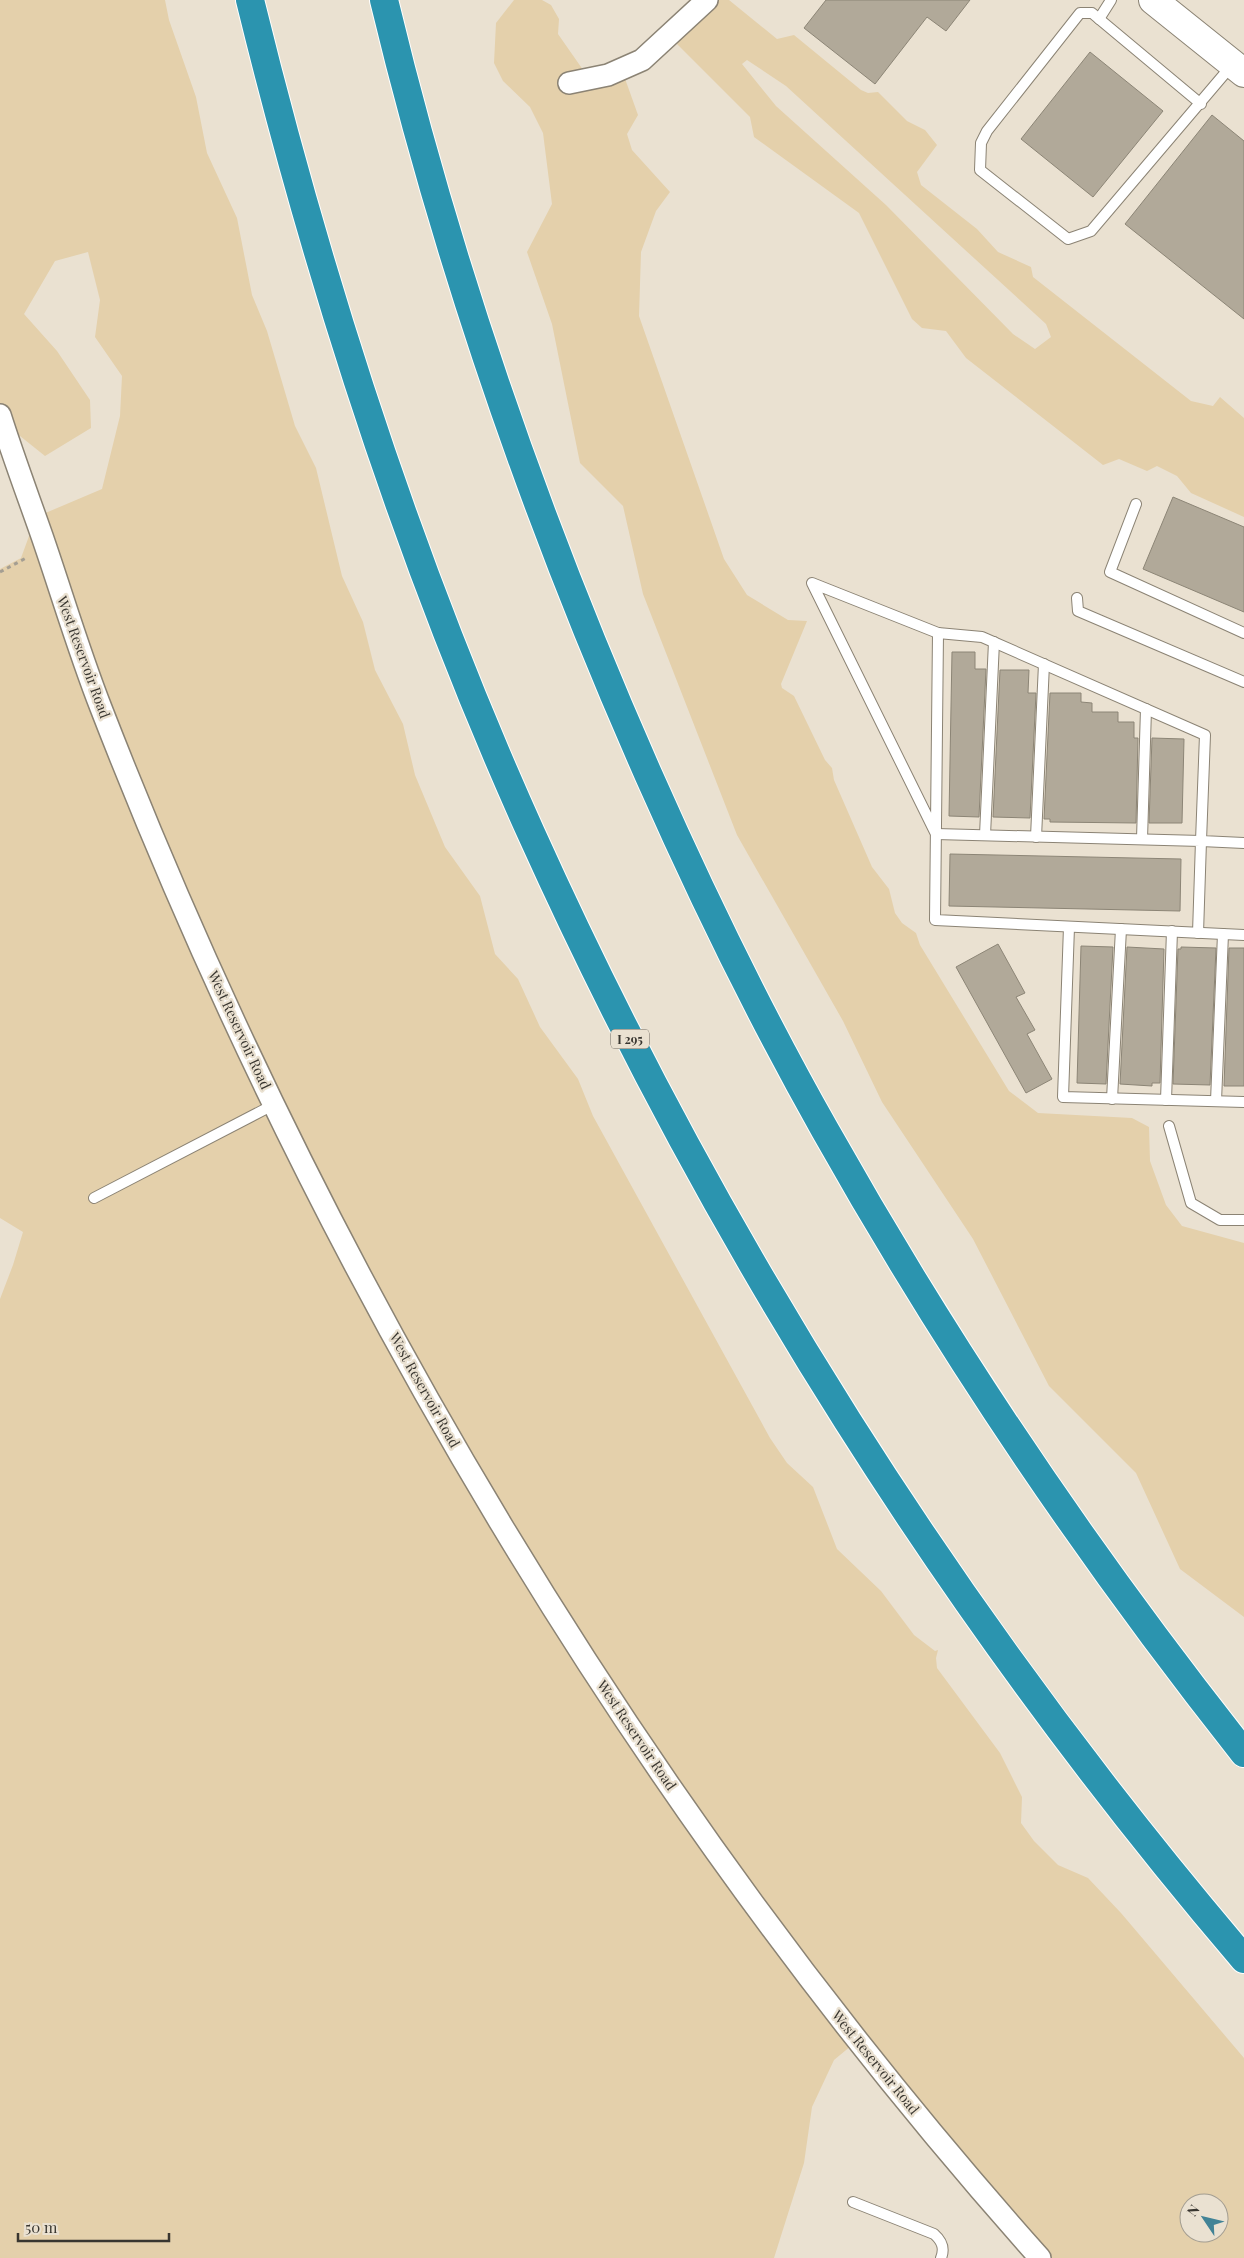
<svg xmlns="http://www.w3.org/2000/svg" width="1244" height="2258" viewBox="0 0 1244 2258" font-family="'Playfair Display',serif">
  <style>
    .green { fill: #e4d0ab; fill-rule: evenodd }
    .building { fill: #b1a999; stroke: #8c8576 }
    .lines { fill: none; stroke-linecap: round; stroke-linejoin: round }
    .lane-casing { stroke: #8b8374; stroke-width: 12 }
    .street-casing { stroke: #8b8374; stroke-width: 24 }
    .secondary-casing { stroke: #8b8374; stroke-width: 30 }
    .highway-casing { stroke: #fff; stroke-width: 30 }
    .path { stroke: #a49e92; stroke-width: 3; stroke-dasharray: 4 4; stroke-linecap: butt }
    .lane { stroke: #fff; stroke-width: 10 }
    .street { stroke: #fff; stroke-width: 21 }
    .secondary { stroke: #fff; stroke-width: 28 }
    .highway { stroke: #2b94af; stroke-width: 28 }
    .labels { text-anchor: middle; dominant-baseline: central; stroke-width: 4.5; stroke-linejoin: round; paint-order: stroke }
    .shield { fill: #eae1d1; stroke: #6e6960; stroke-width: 1 }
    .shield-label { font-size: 12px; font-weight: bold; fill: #393630 }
    .street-label { font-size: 14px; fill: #393630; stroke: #eae1d1 }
  </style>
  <rect width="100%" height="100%" fill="#eae1d1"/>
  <g class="green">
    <path d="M0,0H165L169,20L196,97L207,153L237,218L252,295L267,331L295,426L316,468L342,576L363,622L375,670L403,724L415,775L445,847L480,896L495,954L518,979L540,1027L578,1079L593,1116L770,1438L787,1463L813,1487L837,1549L881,1591L914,1635L935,1651L938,1650L936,1658L937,1668L1000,1753L1022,1797L1021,1823L1034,1841L1058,1865L1088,1878L1121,1913L1244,2058V2258H1041L857,2041L834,2060L812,2107L804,2163L774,2258H0V1299L13,1265L23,1232L0,1218V569L21,558L36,517L102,489L120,416L122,376L95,337L100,300L88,252L55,261L24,314L57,351L90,400L91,428L45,456L0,420ZM1189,2203H1219V2233H1189Z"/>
    <path d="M514,0H542L551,5L559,19L558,34L588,77L623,73L638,115L627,134L632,150L670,192L656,211L641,252L639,316L724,559L747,595L788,620L807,621L781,684L782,688L794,696L825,760L832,768L834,780L872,867L889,889L895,913L902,923L916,933L920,945L1009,1091L1038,1113L1132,1118L1149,1127L1150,1161L1166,1205L1182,1226L1244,1243V1617L1180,1569L1136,1473L1049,1386L973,1239L882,1102L843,1021L737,835L643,594L623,506L580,463L552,324L527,252L552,204L543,133L530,107L503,81L494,63L496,23Z"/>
    <path d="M703,0H729L777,39L794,35L861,90L868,93L878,92L907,121L925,130L937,145L917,172L921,185L977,229L998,252L1031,267L1033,277L1191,401L1213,406L1220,397L1244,418V517L1191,493L1177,476L1157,466L1147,471L1119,459L1103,465L966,358L946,331L922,328L912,319L859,213L754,137L750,117L668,35ZM747,60L786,86L1046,324L1051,337L1035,349L1013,334L886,205L776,106L742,64Z"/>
  </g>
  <g class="building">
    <path d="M826,0H970L946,31L927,17L875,84L804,28Z"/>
    <path d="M1090,52L1163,111L1093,197L1021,139Z"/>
    <path d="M1212,115L1244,141V319L1125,224Z"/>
    <path d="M1173,497L1244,527V612L1143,569Z"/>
    <path d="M952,652H975V669H986L979,817L949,816Z"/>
    <path d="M1000,670H1029L1028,693H1036L1030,818L993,817Z"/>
    <path d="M1050,693H1081V702L1092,703V712H1118V722H1134V738H1138L1136,823L1050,822V819H1044Z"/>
    <path d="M1152,738L1184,739L1182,823H1149Z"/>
    <path d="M950,854L1181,859L1180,911L949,906Z"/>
    <path d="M998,944L1025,993L1016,997L1035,1030L1027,1034L1052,1079L1026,1093L956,967Z"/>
    <path d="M1081,946L1113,947L1106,1084L1077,1083Z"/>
    <path d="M1127,947L1164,949L1160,1083H1152V1086L1120,1084Z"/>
    <path d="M1181,947L1216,948L1210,1085L1173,1084L1178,949H1181Z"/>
    <path d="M1229,948H1244V1086H1224Z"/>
  </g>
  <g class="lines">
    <defs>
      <g id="lane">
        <path d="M1099,19L1111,0"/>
        <path d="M1201,104L1092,13H1080L987,131L981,143L980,170L1068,239L1091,231L1232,65"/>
        <path d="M1136,504L1110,572L1244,633"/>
        <path d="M1077,598L1078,611L1244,682"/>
        <path d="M938,633L982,637L1205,735L1201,841L1244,843"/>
        <path d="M936,834L812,583L938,633L935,920L1244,935"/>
        <path d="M936,834L1201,841L1198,933"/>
        <path d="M985,835L994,642"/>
        <path d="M1036,837L1044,664"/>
        <path d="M1142,839L1146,709"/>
        <path d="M1069,927L1063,1097L1244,1102"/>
        <path d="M1112,1099L1121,929"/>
        <path d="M1166,1100L1172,931"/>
        <path d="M1216,1101L1223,934"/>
        <path d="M1169,1126L1191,1203L1220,1220H1244"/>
        <path d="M94,1198L275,1104"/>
        <path d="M853,2202L934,2234C942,2241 945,2248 941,2258"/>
      </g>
      <g id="street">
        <path d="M569,83L608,75L642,60L707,0"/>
        <path d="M0,415C13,456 28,496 42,536C62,594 79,652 101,708C320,1272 638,1807 1040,2258"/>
      </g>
      <path id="secondary" d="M1153,0L1244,73"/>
      <g id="highway">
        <path d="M250,0C320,285 410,565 531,833C714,1239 955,1620 1244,1959"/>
        <path d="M384,0C448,266 538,525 649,776C702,896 760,1015 825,1130C948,1349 1088,1556 1244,1753"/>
      </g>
    </defs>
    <use href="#lane" class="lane-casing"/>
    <use href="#street" class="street-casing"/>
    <use href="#secondary" class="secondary-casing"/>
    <use href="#highway" class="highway-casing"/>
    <path class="path" d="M0,572L28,557"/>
    <use href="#lane" class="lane"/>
    <use href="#street" class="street"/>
    <use href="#secondary" class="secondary"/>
    <use href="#highway" class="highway"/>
  </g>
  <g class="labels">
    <rect class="shield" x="611" y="1029.5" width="38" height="19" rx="4"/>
    <g class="shield-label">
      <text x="630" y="1039">I 295</text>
    </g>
    <g class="street-label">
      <text transform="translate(84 657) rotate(70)">West Reservoir Road</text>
      <text transform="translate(240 1030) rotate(65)">West Reservoir Road</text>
      <text transform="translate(425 1390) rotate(61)">West Reservoir Road</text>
      <text transform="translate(637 1735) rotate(56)">West Reservoir Road</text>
      <text transform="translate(876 2062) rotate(51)">West Reservoir Road</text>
    </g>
  </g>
  <g transform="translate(1204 2218) rotate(305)"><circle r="24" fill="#eae1d1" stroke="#a39d91"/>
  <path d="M0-4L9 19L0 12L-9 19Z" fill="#428396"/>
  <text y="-8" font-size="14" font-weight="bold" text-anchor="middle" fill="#393630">N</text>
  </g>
  <path d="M18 2233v8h151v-8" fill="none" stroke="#393630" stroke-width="2.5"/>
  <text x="25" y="2233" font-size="15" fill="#393630" stroke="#eae1d1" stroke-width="4" paint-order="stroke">50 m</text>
</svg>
